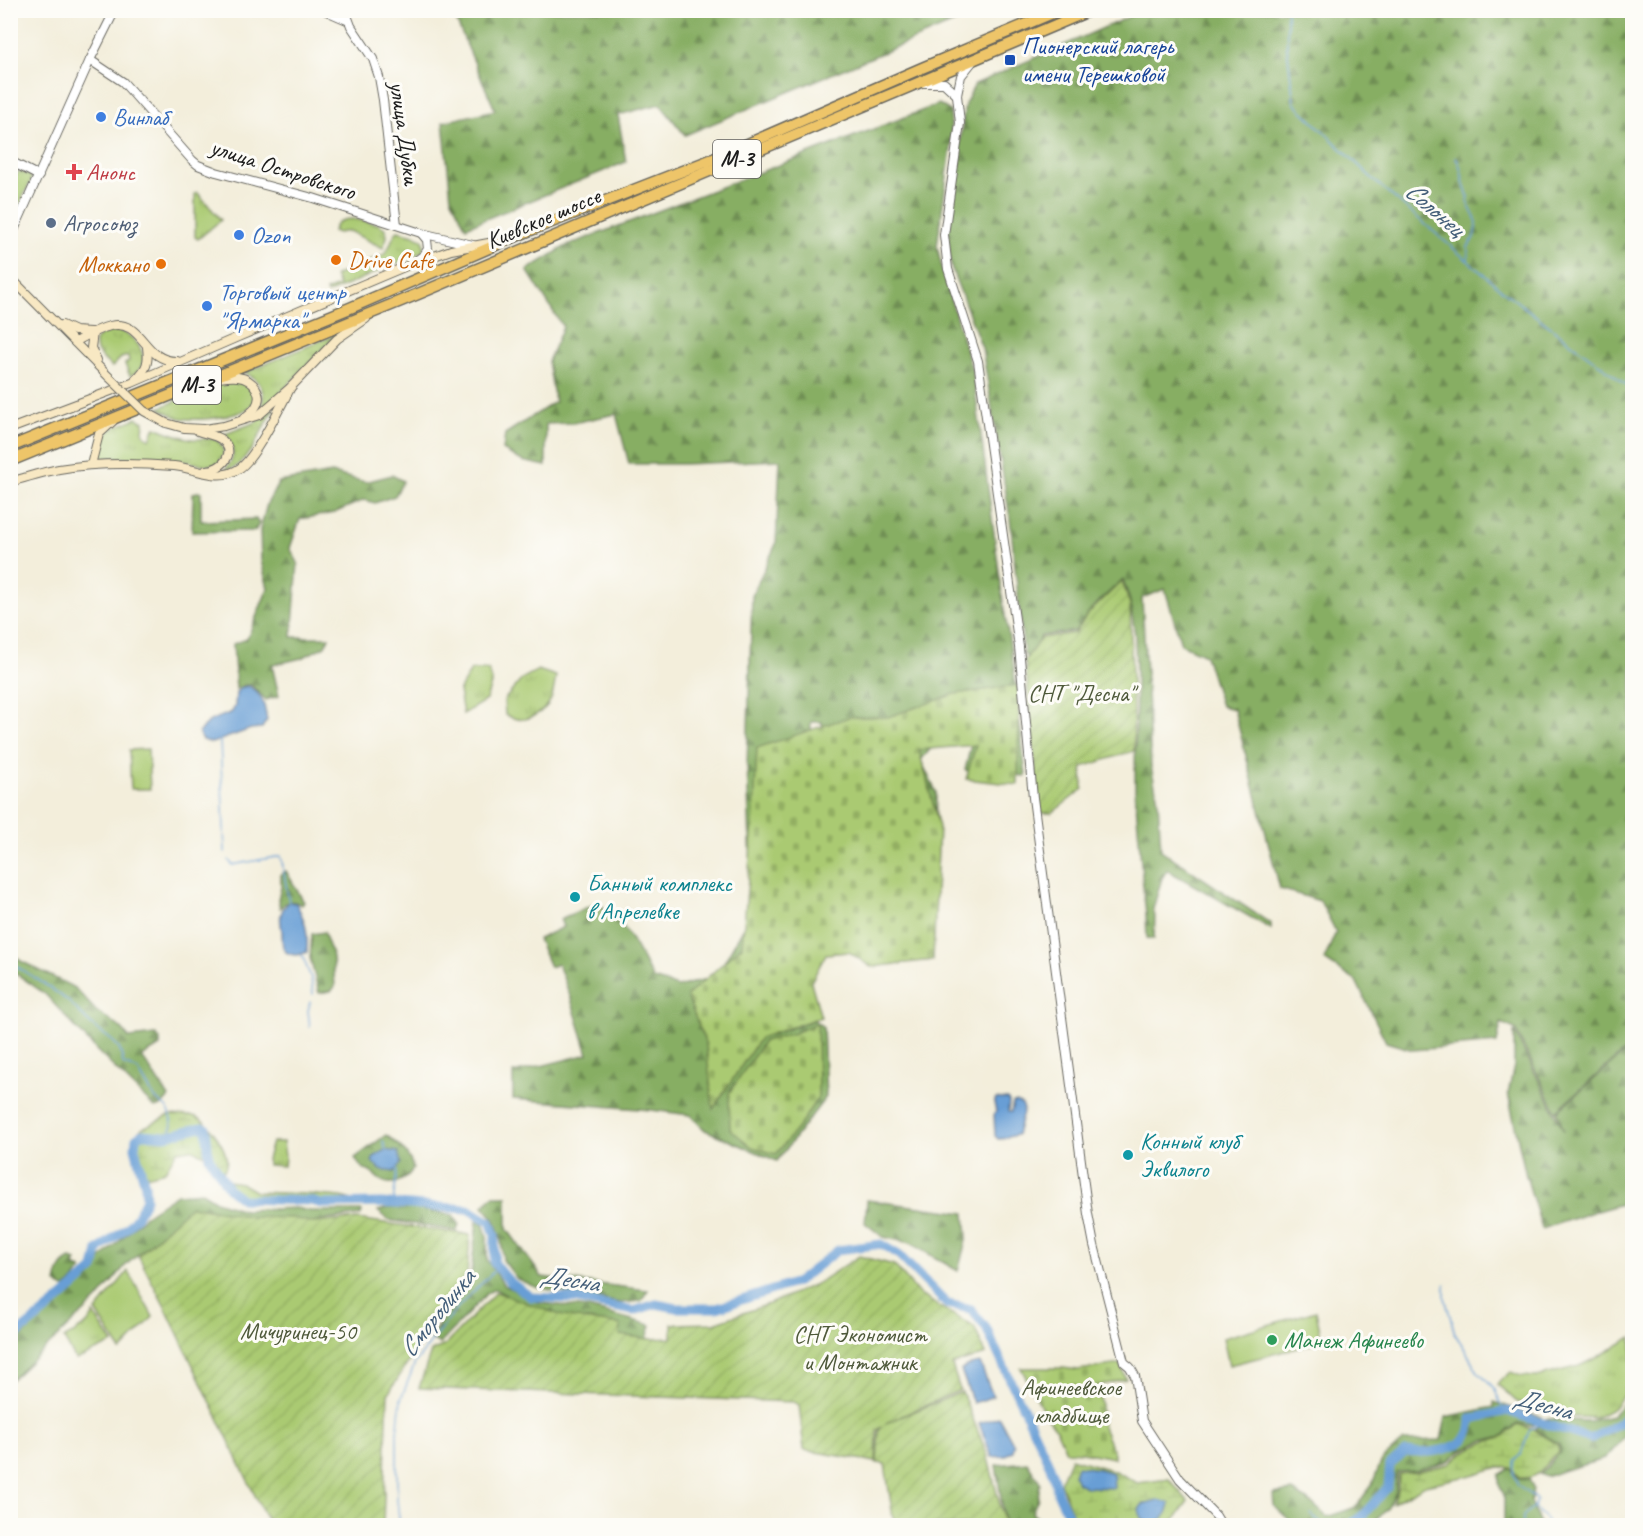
<svg xmlns="http://www.w3.org/2000/svg" width="1643" height="1536" viewBox="0 0 1643 1536" font-family="Caveat,sans-serif">
  <style>
    .grass { fill: url(#grass-tufts); stroke: #637347; stroke-width: 1.5 }
    .forest { fill: url(#forest-firs); stroke: #526540; stroke-width: 1.5 }
    .wetland { fill: url(#wetland-marsh); stroke: #637347; stroke-width: 1.5 }
    .cemetery { fill: url(#cemetery-stones); stroke: #637347; stroke-width: 1.5 }
    .garden { fill: url(#garden-furrows); stroke: #637347; stroke-width: 1.5 }
    .pitch { fill: #aaca72; stroke: #637347; stroke-width: 1.5 }
    .water { fill: #689ed5; stroke: #425d78; stroke-width: 1.5 }
    .lines { fill: none; stroke-linecap: round; stroke-linejoin: round }
    .stream { stroke: #689ed5; stroke-width: 1.5 }
    .river { stroke: #689ed5; stroke-width: 9 }
    .tertiary-casing { stroke: #67665f; stroke-width: 10 }
    .secondary-casing { stroke: #67665f; stroke-width: 10 }
    .trunk-casing { stroke: #67665f; stroke-width: 13 }
    .tertiary { stroke: #fff; stroke-width: 8 }
    .secondary { stroke: #f8e8c3; stroke-width: 8 }
    .trunk { stroke: #eec569; stroke-width: 10 }
    .secondary-bridge-casing { stroke: #67665f; stroke-width: 10; stroke-linecap: butt }
    .secondary-bridge { stroke: #f8e8c3; stroke-width: 8 }
    .transit-dot { fill: #1a4fb4; stroke: #fdfcf7; stroke-width: 2 }
    .shop-dot { fill: #3f7fe0; stroke: #fdfcf7; stroke-width: 2 }
    .health-dot { fill: #e0444e; stroke: #fdfcf7; stroke-width: 2 }
    .service-dot { fill: #5c6f8a; stroke: #fdfcf7; stroke-width: 2 }
    .food-dot { fill: #e8710a; stroke: #fdfcf7; stroke-width: 2 }
    .culture-dot { fill: #0f9aa8; stroke: #fdfcf7; stroke-width: 2 }
    .leisure-dot { fill: #2e9e5b; stroke: #fdfcf7; stroke-width: 2 }
    .labels { text-anchor: middle; dominant-baseline: central; stroke-width: 6; stroke-linejoin: round; paint-order: stroke }
    .shield { fill: #fdfcf7; stroke: #605f5e; stroke-width: 1.5 }
    .shield-label { font-size: 22px; font-weight: bold; fill: #1c1c1c }
    .transit-label { font-size: 24px; fill: #164399; stroke: #fdfcf7; text-anchor: start }
    .shop-label { font-size: 24px; fill: #366cbe; stroke: #fdfcf7; text-anchor: start }
    .street-label { font-size: 24px; fill: #1c1c1c; stroke: #fdfcf7 }
    .health-label { font-size: 24px; fill: #be3a42; stroke: #fdfcf7; text-anchor: start }
    .service-label { font-size: 24px; fill: #4e5e75; stroke: #fdfcf7; text-anchor: start }
    .food-label { font-size: 24px; fill: #c56008; stroke: #fdfcf7; text-anchor: start }
    .park-label { font-size: 24px; fill: #4e593a; stroke: #fdfcf7 }
    .culture-label { font-size: 24px; fill: #0d838f; stroke: #fdfcf7; text-anchor: start }
    .leisure-label { font-size: 24px; fill: #27864d; stroke: #fdfcf7; text-anchor: start }
    .water-label { font-size: 26px; font-style: italic; fill: #425d78; stroke: #fdfcf7 }
  </style>
  <defs>
    <pattern id="grass-tufts" width="24" height="20" patternUnits="userSpaceOnUse" patternTransform="scale(1.5)"><rect width="24" height="20" fill="#aaca72"/><path d="M3 7l-1-3M5 7V3M7 7l1-3M15 17l-1-3M17 17v-4M19 17l1-3" fill="none" stroke="#92ad62"/></pattern>
    <pattern id="forest-firs" width="22" height="20" patternUnits="userSpaceOnUse" patternTransform="scale(1.5)"><rect width="22" height="20" fill="#87ae64"/><path d="M5 1l3.5 6h-7zM16 11l3.5 6h-7z" fill="#6e8d52"/></pattern>
    <pattern id="wetland-marsh" width="20" height="14" patternUnits="userSpaceOnUse" patternTransform="scale(1.5)"><rect width="20" height="14" fill="#aaca72"/><path d="M1 5h8M5 5V1M11 12h8M15 12V8" fill="none" stroke="#92ad62"/></pattern>
    <pattern id="cemetery-stones" width="16" height="16" patternUnits="userSpaceOnUse" patternTransform="scale(1.5)"><rect width="16" height="16" fill="#aaca72"/><path d="M2 7V4a2 2 0 0 1 4 0v3zM10 15v-3a2 2 0 0 1 4 0v3z" fill="#92ad62"/></pattern>
    <pattern id="garden-furrows" width="10" height="10" patternUnits="userSpaceOnUse" patternTransform="scale(1.5)"><rect width="10" height="10" fill="#aaca72"/><path d="M-1 1l2-2M0 10L10 0M9 11l2-2" fill="none" stroke="#92ad62"/></pattern>
  </defs>
  <rect width="100%" height="100%" fill="#fdfcf7"/>
  <filter id="ink" filterUnits="userSpaceOnUse"><feTurbulence type="fractalNoise" baseFrequency=".0167" numOctaves="2"/><feDisplacementMap in="SourceGraphic" scale="12" xChannelSelector="R" yChannelSelector="G"/><feConvolveMatrix kernelMatrix="1 2 1 2 8 2 1 2 1" color-interpolation-filters="sRGB"/></filter>
  <filter id="wash" filterUnits="userSpaceOnUse"><feTurbulence type="fractalNoise" baseFrequency=".008" numOctaves="4" result="noise"/><feDisplacementMap in="SourceGraphic" scale="24" xChannelSelector="R" yChannelSelector="G"/><feGaussianBlur stdDeviation="1.35" result="paint"/><feColorMatrix in="noise" values="0 0 0 0 0 0 0 0 0 0 0 0 0 0 0 0 0 1.4 0 .05"/><feComposite in="paint" operator="in"/></filter>
  <g filter="url(#wash)">
    <rect width="100%" height="100%" fill="#f3eedb"/>
    <g class="grass">
      <path d="M20,171L31,176V181L11,220C11,205 6,181 20,171Z"/>
      <path d="M197,192L221,220L198,239L195,237V194Z"/>
      <path d="M353,219L378,224L386,229L387,237L383,248L349,231L338,233L333,231C336,221 343,219 353,219Z"/>
      <path d="M398,231L414,235L423,240L424,248L422,252L327,294L326,291L339,286L335,276L383,255C392,248 390,237 398,231Z"/>
      <path d="M117,331C138,334 156,365 130,376L125,364L129,361L128,356L121,358L112,367C94,352 83,335 117,331Z"/>
      <path d="M337,334L278,395L261,409C267,392 261,379 244,373Z"/>
      <path d="M226,380H239L251,385C253,391 257,397 253,403C244,418 196,421 180,418C173,416 166,411 159,408Z"/>
      <path d="M275,407L252,449L237,466L223,472C236,459 236,449 225,434L256,422Z"/>
      <path d="M137,418L144,422L143,432L145,436L150,439L155,427C167,432 179,437 192,439C199,440 209,437 216,440C223,444 226,454 220,461C217,465 212,465 207,465C171,459 135,456 98,459C103,428 110,429 137,418Z"/>
      <path d="M471,670H488L492,681L486,700L463,714L459,691Z"/>
      <path d="M538,670L556,676C553,693 553,705 537,714C525,721 518,721 505,715L504,700L523,678Z"/>
      <path d="M94,1314L113,1343L76,1360L64,1339L87,1324Z"/>
      <path d="M1632,1337V1383L1614,1408L1595,1418L1562,1416L1533,1406L1517,1402L1497,1384L1511,1372L1521,1376L1537,1377L1579,1366L1596,1358Z"/>
    </g>
    <g class="forest">
      <path d="M452,11H983L685,135L660,104L618,115L626,162L466,227L451,198L443,122L495,110Z"/>
      <path d="M1142,11H1632V1044L1556,1111L1515,1029L1501,1023L1497,1043L1413,1050L1386,1042L1356,981L1324,960L1336,932L1320,901L1280,889L1234,709L1221,706L1205,655L1181,644L1165,589L1142,598L1151,766L1158,800L1161,850L1271,924V929L1167,870L1162,878L1153,909L1155,916L1154,939L1147,938C1146,925 1147,912 1144,899L1135,791L1136,677L1135,635L1130,601L1123,579L1092,608L1075,631L1041,636L1030,661L1024,654L1010,518L982,348L951,267L948,236L965,104L975,84Z"/>
      <path d="M939,104L950,111L952,141L937,246L943,273L973,374L1004,609L1013,662L1026,776L995,774L987,777L965,770L971,745H934L921,760L936,792L933,960L877,965L829,831L822,722H811L810,751L752,896L747,765L752,595L776,544L780,460L683,464H629L616,414L573,423L546,424V466L522,461L503,450L505,434L555,402L548,361L563,327L527,270L566,246Z"/>
      <path d="M332,473L365,482L392,475L403,481L395,496L375,503L364,500L334,513L300,519L290,548L298,563L292,637H329L325,646L302,658L272,665L279,696L266,700L251,685H245L236,689L233,644L247,639L268,588L261,561L260,530L267,504L279,482Z"/>
      <path d="M197,492H201V521L256,519L259,524L255,531L192,532L193,493Z"/>
      <path d="M286,871L304,902L302,905C293,900 287,900 280,908L278,899L281,888V874Z"/>
      <path d="M597,903C625,919 638,951 653,979L678,987L716,976L749,918L751,1028L771,1035L814,1020L823,1027L826,1097L777,1161L705,1130L690,1115L651,1110L513,1099V1073L588,1054L570,996L558,964L550,967L538,939L563,927L560,919Z"/>
      <path d="M324,932L333,957L335,987L331,991L319,993L310,958L312,934Z"/>
      <path d="M11,952L21,961L75,988L96,1011L121,1028L129,1038L156,1035L160,1039V1046L142,1057L169,1097L161,1106L155,1108L96,1050L45,994L11,970Z"/>
      <path d="M1514,1031L1564,1131L1557,1112L1632,1046V1201L1597,1211L1593,1203L1596,1211L1542,1229L1526,1176L1508,1094L1514,1066Z"/>
      <path d="M386,1135C399,1145 410,1153 413,1169C406,1180 392,1188 380,1180C376,1177 373,1173 368,1171C360,1166 360,1167 355,1158Z"/>
      <path d="M202,1192L216,1201L244,1210L296,1208L310,1211H362L361,1215L312,1222L292,1221L143,1250L125,1266L97,1300L11,1380V1347L147,1214L177,1194Z"/>
      <path d="M493,1196H507V1229L542,1277L648,1290L641,1301L620,1303L535,1287L517,1279L503,1260L501,1240L495,1220L483,1206Z"/>
      <path d="M867,1200L965,1213L967,1237L958,1271L910,1243L883,1237L865,1223Z"/>
      <path d="M388,1208H411L453,1215L459,1224L457,1231L388,1220L378,1211Z"/>
      <path d="M477,1221L483,1223L487,1236V1260L504,1285L540,1303L588,1308L651,1325L646,1342L562,1326L495,1289L487,1293L440,1344L430,1338L471,1274Z"/>
      <path d="M71,1259L76,1261L74,1265L76,1267L82,1269L74,1281L65,1288L60,1287L56,1283C58,1272 60,1264 71,1259Z"/>
      <path d="M1632,1394V1429L1605,1459L1565,1470L1546,1477L1540,1474C1549,1467 1550,1460 1560,1453L1559,1445L1535,1429L1546,1419L1589,1421L1612,1416Z"/>
      <path d="M1494,1402L1541,1417L1532,1426L1517,1423L1503,1436L1482,1441L1461,1451L1447,1462L1415,1471L1397,1472L1396,1492L1387,1509L1372,1525H1295L1274,1506L1273,1494L1293,1491L1313,1504L1327,1517L1356,1507L1372,1484L1382,1460L1403,1441L1441,1440L1446,1417L1494,1407Z"/>
      <path d="M1027,1462L1040,1482L1038,1498L1032,1513L1046,1525H1005L996,1465Z"/>
      <path d="M1511,1468L1519,1479H1529L1533,1488L1531,1502L1540,1525H1504V1495L1499,1485V1475Z"/>
    </g>
    <g class="wetland">
      <path d="M170,1115C178,1116 187,1115 194,1116C209,1120 230,1152 226,1166C225,1169 223,1171 222,1174L210,1157L191,1149L177,1151L165,1171L146,1176L137,1148V1134L142,1128Z"/>
      <path d="M272,1142H283L285,1157L284,1166L268,1165L267,1159Z"/>
      <path d="M228,1181L241,1183L256,1192L305,1194L341,1197L356,1201L359,1206H346L311,1199L243,1198L231,1189L228,1184Z"/>
      <path d="M1518,1424L1534,1430L1558,1445L1559,1453C1540,1462 1548,1478 1520,1478L1511,1468L1499,1467L1468,1476L1425,1485L1393,1503L1398,1490L1399,1474L1417,1472L1449,1464L1462,1453L1483,1443L1504,1436Z"/>
      <path d="M1071,1458L1115,1471L1137,1483L1169,1479L1188,1501L1171,1525H1077L1060,1483Z"/>
    </g>
    <g class="cemetery">
      <path d="M1019,685L1018,785L966,779L976,745L919,750L939,827L933,960L871,967L849,952L826,954L811,982L821,1017L760,1038L713,1109L706,1045L687,996L742,946L754,813L757,748L849,717H888L955,694Z"/>
      <path d="M817,1023L818,1097L800,1125L776,1154L752,1147L730,1129L729,1093L764,1041L795,1033Z"/>
      <path d="M1120,1364L1126,1379L1099,1386L1103,1427L1114,1454V1458L1082,1452L1066,1451L1056,1429L1044,1412L1021,1368H1063L1078,1370Z"/>
    </g>
    <g class="garden">
      <path d="M1122,581L1130,605L1134,751L1082,767L1083,789L1052,813H1040L1025,660L1041,638L1075,633L1087,615Z"/>
      <path d="M191,1206L253,1217L292,1218L313,1223L357,1219L470,1235L467,1276L425,1336L388,1394L383,1525H269L166,1309L138,1255Z"/>
      <path d="M859,1256L894,1265L920,1295L974,1327L986,1354L952,1365L960,1390L886,1423L962,1392L987,1454L1005,1525H894L885,1464L877,1463L879,1430L882,1427L877,1430L876,1462L804,1450L799,1405L794,1402L419,1388L431,1351L445,1345L496,1292L563,1316L621,1325L620,1335L649,1339L672,1338V1324L714,1323L769,1304L818,1283Z"/>
    </g>
    <g class="pitch">
      <path d="M148,749L150,789H131L129,750Z"/>
      <path d="M128,1271L153,1317L121,1351L96,1311Z"/>
      <path d="M1316,1311L1322,1342L1229,1365L1223,1338Z"/>
    </g>
    <g class="water">
      <path d="M249,686C265,698 263,701 267,720L262,728L251,729L212,743L202,740L199,733C205,719 220,718 232,712L235,706L236,692L243,687Z"/>
      <path d="M289,902L296,903C306,922 308,930 307,952C300,956 286,957 283,947C282,942 282,937 282,932C280,919 278,912 289,902Z"/>
      <path d="M996,1099H1007L1009,1102L1008,1112H1011L1013,1103L1017,1102L1022,1105L1024,1109L1017,1135C1010,1136 1004,1139 998,1139L995,1136L994,1114L996,1112L994,1103Z"/>
      <path d="M385,1150L398,1152L401,1163L394,1172L381,1170L372,1162L374,1157Z"/>
      <path d="M980,1363L993,1396L983,1400L973,1403L961,1370L970,1365Z"/>
      <path d="M999,1417L1014,1445L1013,1451L1004,1456L992,1457L979,1423Z"/>
      <path d="M1077,1466L1099,1469L1113,1473L1114,1488L1086,1487L1077,1483L1074,1475Z"/>
      <path d="M1157,1500L1170,1503C1169,1523 1142,1532 1139,1509L1143,1504Z"/>
    </g>
    <g class="lines">
      <g class="stream">
        <path d="M1287,10V47L1294,103L1377,183L1503,291L1632,389"/>
        <path d="M1456,158C1464,171 1461,185 1469,197L1467,202L1477,222L1474,237L1468,247V260"/>
        <path d="M220,740L225,852"/>
        <path d="M229,860L232,865L281,856L289,902"/>
        <path d="M302,955L311,978L313,994"/>
        <path d="M10,963C31,975 51,987 69,1002C78,1010 84,1019 93,1026C108,1039 122,1042 123,1064L138,1070L154,1097L167,1108L172,1122L171,1129L174,1134"/>
        <path d="M310,1027L308,1011L310,1002"/>
        <path d="M383,1141L386,1151"/>
        <path d="M393,1203L397,1170L396,1168"/>
        <path d="M1445,1284V1298L1455,1334L1464,1348L1478,1372L1494,1388L1505,1413"/>
        <path d="M1535,1509L1546,1519L1550,1526"/>
        <path d="M1310,1514L1324,1526"/>
        <path d="M400,1526L397,1500V1433L401,1399L415,1363L457,1308L497,1268"/>
        <path d="M1065,1526L1071,1519"/>
        <path d="M1523,1526V1516L1534,1508L1536,1499L1518,1486L1514,1474V1461L1521,1454L1529,1431L1541,1422"/>
      </g>
      <g class="river">
        <path d="M10,1340L58,1301L94,1269L98,1250L128,1227L137,1216L146,1199L145,1185L135,1148L136,1138L142,1134L166,1136L201,1127L206,1128L209,1157L229,1189L242,1199L311,1201L322,1204L381,1203L468,1209L490,1222L495,1235L494,1263L510,1282L531,1297L574,1299L634,1311L656,1304L677,1308H717L797,1282L838,1250L881,1244L899,1255L947,1304L971,1309L986,1328L1050,1466L1058,1494L1074,1526"/>
        <path d="M1348,1526L1362,1516L1388,1487L1390,1465L1405,1452C1424,1454 1465,1452 1470,1429C1471,1426 1471,1422 1471,1419L1507,1411L1591,1439L1621,1422L1632,1410"/>
      </g>
    </g>
  </g>
  <g filter="url(#ink)">
    <g class="lines">
      <defs>
        <g id="tertiary">
          <path d="M324,10L347,20"/>
          <path d="M345,10L351,26L373,59L379,77L383,100L397,225"/>
          <path d="M90,60L123,82L192,160L198,165L216,172L313,198L421,233L473,245"/>
          <path d="M973,61L961,76L957,95L960,123L944,235L948,269L978,361L1019,647L1033,798L1088,1214L1094,1245L1124,1362L1130,1367L1135,1376L1142,1421L1180,1479L1216,1516L1222,1526"/>
          <path d="M924,83H944L957,95"/>
          <path d="M10,176L16,164L39,176"/>
          <path d="M10,239L90,60L115,10"/>
          <path d="M417,260L424,255L428,249L427,240L422,234"/>
        </g>
        <g id="secondary">
          <path d="M10,277L109,377"/>
          <path d="M62,325L75,331L90,332"/>
          <path d="M93,332L91,348L97,360"/>
          <path d="M75,342C86,336 97,329 110,326C143,318 143,362 177,361"/>
          <path d="M219,378C226,377 232,376 238,377C253,379 265,394 255,408C252,412 248,415 244,418"/>
          <path d="M136,379C147,369 149,362 147,347"/>
          <path d="M166,423L184,428L204,429L224,426L259,415L291,387L337,339L366,319"/>
          <path d="M10,429L132,383L238,337L409,265L451,250L494,242"/>
          <path d="M198,431C206,434 216,435 222,440C237,452 223,470 206,470"/>
          <path d="M91,465L99,434L113,421"/>
          <path d="M10,482C27,477 43,472 59,469C97,462 135,463 174,466C196,468 219,483 240,468C256,457 280,407 291,387"/>
        </g>
        <g id="trunk">
          <path d="M10,447L350,308L526,232L713,159L922,68L1060,10"/>
          <path d="M10,461L418,294L1091,10"/>
        </g>
      </defs>
      <use href="#tertiary" class="tertiary-casing"/>
      <use href="#secondary" class="secondary-casing"/>
      <use href="#trunk" class="trunk-casing"/>
      <use href="#tertiary" class="tertiary"/>
      <use href="#secondary" class="secondary"/>
      <use href="#trunk" class="trunk"/>
      <defs>
        <path id="secondary-bridge" d="M109,377L144,411L166,423"/>
      </defs>
      <use href="#secondary-bridge" class="secondary-bridge-casing"/>
      <use href="#secondary-bridge" class="secondary-bridge"/>
    </g>
  </g>
  <rect class="transit-dot" x="1004" y="54" width="12" height="12" rx="3"/>
  <g class="shop-dot">
    <circle cx="101" cy="117" r="6"/>
    <circle cx="239" cy="235" r="6"/>
    <circle cx="207" cy="306" r="6"/>
  </g>
  <path class="health-dot" d="M71 163h6v6h6v6h-6v6h-6v-6h-6v-6h6z"/>
  <circle class="service-dot" cx="51" cy="223" r="6"/>
  <g class="food-dot">
    <circle cx="336" cy="260" r="6"/>
    <circle cx="161" cy="264" r="6"/>
  </g>
  <g class="culture-dot">
    <circle cx="575" cy="897" r="6"/>
    <circle cx="1128" cy="1155" r="6"/>
  </g>
  <circle class="leisure-dot" cx="1272" cy="1340" r="6"/>
  <g class="labels">
    <g class="shield">
      <rect x="713" y="140" width="48" height="38" rx="4.5"/>
      <rect x="173" y="366" width="48" height="38" rx="4.5"/>
    </g>
    <g class="shield-label">
      <text x="737" y="159">М-3</text>
      <text x="197" y="385">М-3</text>
    </g>
    <g class="transit-label">
      <text x="1022" y="46">Пионерский лагерь<tspan x="1022" dy="28">имени Терешковой</tspan></text>
    </g>
    <g class="shop-label">
      <text x="113" y="117">Винлаб</text>
      <text x="251" y="235">Ozon</text>
      <text x="219" y="292">Торговый центр<tspan x="219" dy="28">"Ярмарка"</tspan></text>
    </g>
    <g class="street-label">
      <text transform="translate(405 133) rotate(82)">улица Дубки</text>
      <text transform="translate(283 169) rotate(18)">улица Островского</text>
      <text transform="translate(543 218) rotate(-23)">Киевское шоссе</text>
    </g>
    <g class="health-label">
      <text x="86" y="172">Анонс</text>
    </g>
    <g class="service-label">
      <text x="63" y="223">Агросоюз</text>
    </g>
    <g class="food-label">
      <text x="348" y="260">Drive Cafe</text>
      <text x="149" y="264" text-anchor="end">Моккано</text>
    </g>
    <g class="park-label">
      <text x="1081" y="693">СНТ "Десна"</text>
      <text x="298" y="1331">Мичуринец-50</text>
      <text x="860" y="1334">СНТ Экономист<tspan x="860" dy="28">и Монтажник</tspan></text>
      <text x="1071" y="1387">Афинеевское<tspan x="1071" dy="28">кладбище</tspan></text>
    </g>
    <g class="culture-label">
      <text x="587" y="883">Банный комплекс<tspan x="587" dy="28">в Апрелевке</tspan></text>
      <text x="1140" y="1141">Конный клуб<tspan x="1140" dy="28">Эквилого</tspan></text>
    </g>
    <g class="leisure-label">
      <text x="1284" y="1340">Манеж Афинеево</text>
    </g>
    <g class="water-label">
      <text transform="translate(1435 209) rotate(41)">Солонец</text>
      <text transform="translate(570 1279) rotate(9)">Десна</text>
      <text transform="translate(437 1313) rotate(-51)">Смородинка</text>
      <text transform="translate(1543 1404) rotate(15)">Десна</text>
    </g>
  </g>
  <rect width="1643" height="1536" fill="none" stroke="#fdfcf7" stroke-width="36"/>
</svg>
